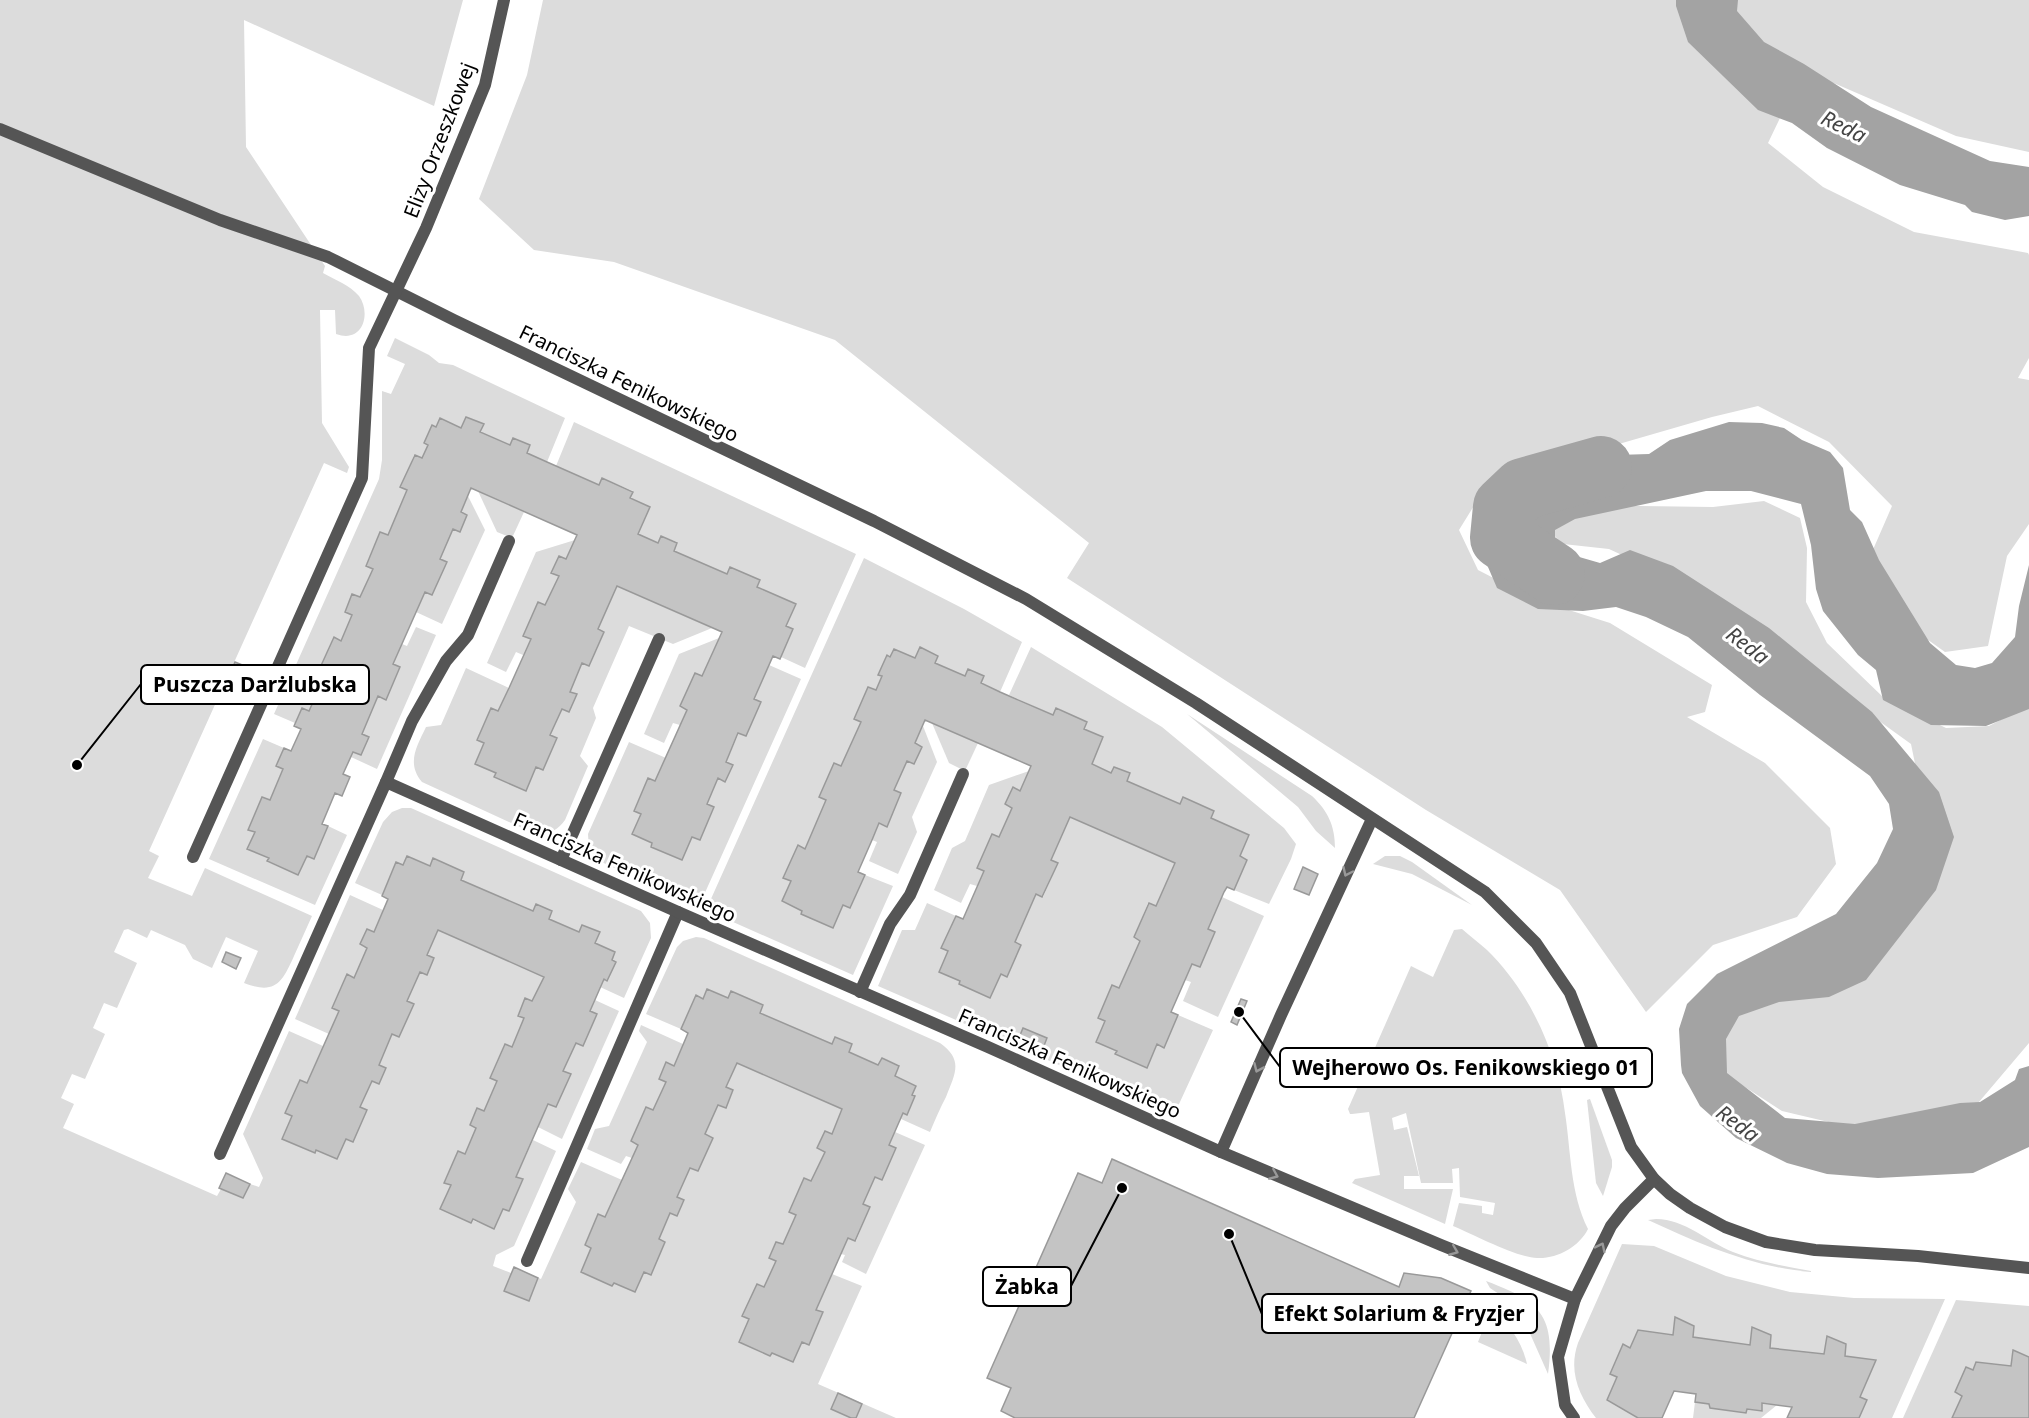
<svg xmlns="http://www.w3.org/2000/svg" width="2029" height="1418" viewBox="0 0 2029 1418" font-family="'Noto Sans',sans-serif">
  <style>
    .green { fill: #dcdcdc }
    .water { fill: #a3a3a3 }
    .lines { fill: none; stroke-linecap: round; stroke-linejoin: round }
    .river { stroke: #a3a3a3; stroke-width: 62 }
    .building { fill: #c4c4c4; stroke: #999; stroke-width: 1.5 }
    .lane { stroke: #555; stroke-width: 12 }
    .street { stroke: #555; stroke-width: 12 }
    .oneway { stroke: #999 }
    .labels { text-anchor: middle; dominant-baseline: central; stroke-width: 6; stroke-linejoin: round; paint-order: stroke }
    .street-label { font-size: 20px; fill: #000; stroke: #fff }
    .water-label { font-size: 21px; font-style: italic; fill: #444; stroke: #fff }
    .leader { fill: none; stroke: #000; stroke-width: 2 }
    .callout-dot { fill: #000; stroke: #fff; stroke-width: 2 }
    .callout { fill: #fff; stroke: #000; stroke-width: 2 }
    .callout-label { font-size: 21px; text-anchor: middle; font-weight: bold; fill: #000 }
  </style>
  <rect width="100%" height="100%" fill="#fff"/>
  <g class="green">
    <path d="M0,0H463L434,106L244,20L246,147L325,266L323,273C335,280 350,285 359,296C371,312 364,344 336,334L335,310H320L322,423L349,467L347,473L324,463L149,851L159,856L148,878L192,896L205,868L312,916C306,929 300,943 294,956C282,983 275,995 244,983L258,951L226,937L212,968L193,959L185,945L151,930L147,938L128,929L124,930L114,952L137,963L117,1008L104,1003L93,1028L105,1034L85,1079L72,1074L61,1098L74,1104L63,1128L217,1196L221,1189L243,1198L250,1184L259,1187L263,1178L243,1134L289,1031L323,1046L307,1083L300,1081L286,1112L292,1116L282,1139L314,1153L316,1150L346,1139L353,1142L360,1107L372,1081L379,1084L386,1068L379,1065L392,1034L399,1037L414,1004L407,1001L420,972L427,974L434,958L427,955L438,930L544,977L532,1001L525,999L518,1015L524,1018L512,1047L504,1045L490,1077L497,1081L484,1111L477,1108L470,1124L476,1128L465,1154L458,1151L444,1182L451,1185L441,1209L494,1228L503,1209L509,1211L523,1180L516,1177L533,1140L556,1151L514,1246L496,1255L493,1266L511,1273L514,1267L541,1279L576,1202L568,1189L581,1162L622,1180L605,1217L598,1214L585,1244L591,1248L581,1272L612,1286L614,1283L644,1272L651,1274L665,1243L659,1239L670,1213L677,1216L684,1201L677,1197L690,1168L698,1171L713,1138L705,1134L718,1105L726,1108L733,1091L726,1087L737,1063L842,1109L832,1134L825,1131L817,1148L825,1152L811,1181L804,1178L796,1215L783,1244L776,1242L769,1257L776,1261L764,1287L757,1284L743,1316L749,1319L739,1342L770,1356L772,1353L793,1362L802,1342L809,1345L823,1313L816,1310L832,1274L862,1286L818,1384L896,1418H0Z"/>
    <path d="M543,0H2029V152L1956,136L1836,84L1801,74L1768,143L1823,187L1914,232L2028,253L2029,255V358L2018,378L2029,380V524L2007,556L1988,646L1945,652L1903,622L1865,568L1892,506L1829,442L1758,406L1712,417L1605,448L1519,467L1480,496L1459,530L1478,570L1534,599L1610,623L1712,685L1705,712L1687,717L1765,763L1830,828L1836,864L1797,917L1713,945L1646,1012L1560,890L1426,810L1067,578L1089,543L835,340L614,262L534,250L479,199L527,75Z"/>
    <path d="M395,338L429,355L439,363L453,365L565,418L547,462L527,453L513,438L510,445L480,432L483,424L466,417L461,428L440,418L436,426L432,425L424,443L428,445L422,458L414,455L401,487L407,490L388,535L380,532L366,565L373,569L360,597L352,595L345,611L352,615L341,641L333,638L319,670L326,673L309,711L302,708L295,723L274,714L379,479L382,460V391L391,394L405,364L387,356Z"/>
    <path d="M574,422L856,554L805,668L781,657L793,629L786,626L796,604L757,587L760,580L730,567L727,574L674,551L677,542L661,536L658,543L638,534L630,498L633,491L602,478L599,485L556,466Z"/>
    <path d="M478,491L524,512L512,538L497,532Z"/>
    <path d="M468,496L485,530L442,624L416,612L425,592L432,595L447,562L440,559L453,529L460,532L467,515L461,512Z"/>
    <path d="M1764,501L1800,518L1807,548L1806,602L1827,643L1884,698L1946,728L1989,726L2029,705V1043L1962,1122L1875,1133L1782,1111L1728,1076L1711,1044L1734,1007L1930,837L1911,744L1850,700L1676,580L1609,549L1563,544L1544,526L1567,505L1713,507Z"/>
    <path d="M575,540L566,559L559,556L551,573L559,576L545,605L538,602L531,639L523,655L516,652L506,672L487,663L536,552Z"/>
    <path d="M864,558L964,609L1022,642L1000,692L981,683L984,676L969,669L965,676L935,663L938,656L920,648L915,658L894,649L890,657L887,656L878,674L882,676L841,766L819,797L826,800L805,849L798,846L783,877L791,881L782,901L802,911L801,914L833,928L843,905L851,907L865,875L893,886L853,975L706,910Z"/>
    <path d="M617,586L712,628L673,644L629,626L593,708L596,718L580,756L588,766L565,820C558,830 549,835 535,834L422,782C406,763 417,746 426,727L441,725L466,668L509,688L498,711L491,708L477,740L484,743L475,764L496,773L494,777L536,767L543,770L557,738L550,735L562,709L569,711L576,695L570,692L582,663L590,665L604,633L598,629Z"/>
    <path d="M416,627L436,635L377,769L351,757L378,696L385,700L393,664L402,644L407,646Z"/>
    <path d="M719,638L702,676L695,673L687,710L680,725L673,723L664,743L644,734L679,654Z"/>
    <path d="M1031,647L1162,727L1284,828L1296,844L1291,859L1269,904L1234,890L1247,860L1240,856L1249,835L1211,818L1214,811L1183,797L1180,804L1127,781L1130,773L1114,767L1111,773L1092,764L1103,737L1084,729L1087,722L1057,708L1053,715L1009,695Z"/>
    <path d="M769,665L801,679L699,906L597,860L589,849L588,834L629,742L666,758L655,781L648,778L634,810L641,814L632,834L652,843L651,847L682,860L692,837L700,839L714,808L707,804L718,778L725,781L733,765L726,762L739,733L761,702L754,699Z"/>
    <path d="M1187,714L1312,796C1328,811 1335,826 1335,848L1316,831L1298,807Z"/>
    <path d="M932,723L978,743L965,771L949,763Z"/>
    <path d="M923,726L937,762L912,817L917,832L898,874L869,861L877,842L872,840L879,824L887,826L901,793L894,790L907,761L914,764L922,747L915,743Z"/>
    <path d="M263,739L284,748L277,766L283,769L270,800L262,797L248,829L255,832L248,849L269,858L268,862L298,875L307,856L314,859L328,826L347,835L315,905L209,859Z"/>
    <path d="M1029,771L1020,791L1013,787L1012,808L999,837L992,834L977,868L984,871L977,886L970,884L961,903L934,890L952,848L965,841L989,785Z"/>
    <path d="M402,808H411L641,911L650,923L651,938L624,998L600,987L604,979L607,980L616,962L612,960L615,952L595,943L599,932L582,925L579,932L549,919L552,911L536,904L533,911L461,880L433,858L430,866L408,856L403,865L396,862L382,895L355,883L383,822L392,812Z"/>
    <path d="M1070,817L1175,863L1156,906L1148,903L1134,937L1140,941L1119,988L1112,985L1098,1017L1105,1021L1096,1042L1117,1051L1116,1054L1147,1067L1157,1044L1164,1047L1178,1015L1213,1030L1174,1115L878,986L902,930H915L927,903L956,916L942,948L948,951L960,981L959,984L990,998L1001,974L1007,977L1021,945L1015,942L1036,894L1043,897L1058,863L1051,860Z"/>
    <path d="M1385,856H1400L1412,862L1472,905L1412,874L1373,864Z"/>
    <path d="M350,895L383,910L374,932L367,929L360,944L367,948L354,978L347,974L332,1007L339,1011L329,1034L295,1019Z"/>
    <path d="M1222,897L1264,916L1218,1017L1183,1001L1191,982L1185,980L1192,964L1200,967L1208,929Z"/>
    <path d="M1462,929C1470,936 1479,943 1487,950C1530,992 1558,1054 1565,1113C1571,1152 1570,1193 1588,1229C1579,1247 1557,1259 1537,1258C1515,1257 1475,1235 1453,1226L1459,1203L1482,1206V1213L1493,1215L1495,1203L1460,1197L1459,1168L1452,1169L1453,1183H1421L1406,1113L1392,1118L1394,1130L1407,1127L1419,1176H1404V1189H1453L1445,1224L1352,1183L1355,1179L1380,1175L1369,1112L1352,1114H1350L1348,1109L1411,966L1433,977L1454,930Z"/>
    <path d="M696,937L704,938L940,1043C964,1060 955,1074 946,1097C940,1108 935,1120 930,1132L901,1119L903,1113L907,1114L915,1096L895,1076L899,1065L882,1058L878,1065L849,1052L835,1037L832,1044L760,1013L763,1005L731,991L728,998L708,989L703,999L696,996L681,1029L646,1014L677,947L683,941Z"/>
    <path d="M595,1000L619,1011L562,1139L538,1127L548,1104L556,1107L570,1074L563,1071L576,1043L583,1046L597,1014L590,1011Z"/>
    <path d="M641,1025L683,1044L674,1066L666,1063L659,1078L666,1082L653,1110L646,1107L631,1141L638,1145L632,1158L626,1156L621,1164L587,1149L595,1129L609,1126L647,1042L639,1031Z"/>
    <path d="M1590,1099L1612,1160V1167L1603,1196L1596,1183L1587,1100Z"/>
    <path d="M895,1132L925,1145L866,1274L842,1262L845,1255L841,1254L848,1238L856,1241L870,1207L863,1204L875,1177L882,1180L896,1148L889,1145Z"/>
    <path d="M1656,1219C1685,1219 1708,1242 1733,1252C1759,1262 1784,1266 1811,1271V1272C1752,1267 1700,1244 1648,1220Z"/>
    <path d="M1622,1244L1654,1246L1726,1276L1790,1292L1854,1298L1945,1299L1892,1418H1859L1860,1397L1876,1360L1770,1348L1771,1335L1752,1327L1750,1345L1693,1337L1694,1326L1676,1318L1673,1335L1638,1330L1630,1348L1624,1345L1610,1374L1617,1377L1607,1400L1638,1418H1596C1579,1396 1568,1371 1578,1343Z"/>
    <path d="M1486,1281C1539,1301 1556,1315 1548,1374L1524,1320L1508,1300L1490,1288Z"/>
    <path d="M1956,1300L2029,1306V1357L2013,1350L2011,1366L1973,1370L1966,1368L1962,1396L1952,1418H1903Z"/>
    <path d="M1491,1309C1509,1323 1522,1342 1527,1364L1478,1342Z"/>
    <path d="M1695,1402L1709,1404L1710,1408L1746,1413L1747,1409L1761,1411L1762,1403L1777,1405L1761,1418H1693Z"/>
  </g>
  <g class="water">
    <path d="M1676,0H1738L1737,11L1764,42L1804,64L1871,107L1990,161L2029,167V216L2005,220L1972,212L1965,205L1900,185L1827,148L1792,123L1758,110L1688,42L1676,6Z"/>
    <path d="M1729,422L1762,423L1784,428L1802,440L1830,452L1843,468L1850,510L1862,522L1879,560L1930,643L1956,665L1975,668L1992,663L2015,637L2019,606L2029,565V709L1986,726L1931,725L1883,700L1876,670L1858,655L1823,611L1816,589L1811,545L1801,504L1751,491H1706L1575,519L1555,530V550L1600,563L1630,550L1673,566L1769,628L1872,712L1939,792L1954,837L1936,890L1866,980L1829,997L1779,1002L1739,1016L1726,1039L1727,1073L1785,1118L1855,1124L1960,1103L1980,1102L2015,1080L2019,1069L2029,1066V1147L1973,1173L1878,1178L1827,1174L1787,1163L1736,1138L1700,1106L1682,1073L1681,1065L1679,1029L1687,1004L1717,974L1836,914L1877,863L1893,829L1889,804L1870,776L1760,695L1688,637L1646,617L1616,607L1583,611L1538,609L1497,588L1479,546L1505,515L1527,481L1553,464L1617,455L1649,454L1670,440Z"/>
  </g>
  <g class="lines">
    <path class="river" d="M1554,574L1501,538L1504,507L1523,489L1601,467"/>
  </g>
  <g class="building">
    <path d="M466,417L484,424L480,432L510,445L513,438L530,445L527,453L547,462L599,485L602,478L633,492L630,498L650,507L638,534L658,543L661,536L677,543L674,551L727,574L730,567L760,580L757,587L796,604L786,626L793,629L780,659L773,656L754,699L761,702L746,736L738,733L726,762L733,765L725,782L718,778L707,804L714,807L700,840L692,837L682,860L651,847L652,843L632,834L641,814L634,811L648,778L655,781L687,710L680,706L695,673L702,676L722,632L617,586L598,629L604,632L589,666L582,663L570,692L577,694L569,712L562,709L550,735L557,738L543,770L536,767L526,791L494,777L496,773L475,764L484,743L477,740L491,708L498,711L509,688L531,639L523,636L538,602L545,605L559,576L551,573L559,556L566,559L577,535L471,488L461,512L467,515L460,532L453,529L440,559L447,562L432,595L425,592L393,664L400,667L386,700L378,696L362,734L369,737L361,755L353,752L343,774L350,777L342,796L335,793L322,824L328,826L314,859L307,856L298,875L267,861L269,858L247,849L255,832L248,830L262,797L270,800L283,769L276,766L284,748L291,751L301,729L294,726L302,708L309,711L326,673L319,670L334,637L341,641L352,615L345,612L352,594L360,597L373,569L366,566L380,532L388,535L407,490L400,487L415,455L422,458L428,445L424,443L432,425L436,427L440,418L461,428Z"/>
    <path d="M920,647L938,656L935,663L965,676L968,669L984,676L981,683L1000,692L1053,715L1056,708L1087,722L1084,729L1103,737L1092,764L1111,773L1114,767L1130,773L1127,781L1180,804L1183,797L1214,811L1211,818L1249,835L1240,856L1247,860L1234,890L1227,887L1224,892L1208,929L1215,932L1200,967L1192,964L1171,1012L1178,1015L1164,1048L1157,1044L1147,1068L1115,1054L1117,1051L1096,1042L1105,1021L1098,1018L1112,985L1119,988L1140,941L1134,937L1149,903L1156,906L1175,863L1070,817L1051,860L1058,863L1042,897L1036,894L1015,942L1021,945L1007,977L1001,974L990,998L959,984L960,981L939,972L948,951L941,948L956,916L963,919L984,871L977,868L992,834L999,837L1012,808L1005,804L1013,787L1020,791L1031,766L925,720L915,743L922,747L914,764L907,761L894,790L901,793L887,827L879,823L872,840L858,872L865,875L850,908L843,905L833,928L801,914L802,911L782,901L791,881L783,878L798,845L805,849L826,800L819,797L834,763L841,766L861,722L854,719L868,687L876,690L882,676L878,675L887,655L890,657L894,649L915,658Z"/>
    <path d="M235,662L257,671L243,702L221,693Z"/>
    <path d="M407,856L430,866L433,858L464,872L461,880L533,911L536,904L552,911L549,919L579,932L582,925L600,932L595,943L615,952L612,960L616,962L607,981L604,979L590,1011L597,1014L583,1046L576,1043L563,1071L571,1074L556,1107L548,1104L516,1177L523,1179L509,1211L503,1209L494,1229L473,1219L471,1223L440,1209L451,1185L444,1183L458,1151L465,1154L476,1128L470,1125L477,1108L484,1111L497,1081L490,1078L505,1044L512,1047L524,1018L518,1016L525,998L532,1001L544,977L438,930L427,955L434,958L427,975L420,972L407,1001L414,1004L399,1037L392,1034L379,1065L386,1068L379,1084L372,1081L360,1107L367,1110L353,1142L346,1139L337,1159L316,1150L315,1153L282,1139L292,1116L285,1113L300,1080L307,1083L339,1011L332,1008L347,974L354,978L367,948L360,944L367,929L374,932L388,899L382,896L396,862L403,865Z"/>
    <path d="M1303,867L1318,874L1309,895L1294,889Z"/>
    <path d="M226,952L241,958L236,969L222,962Z"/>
    <path d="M707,989L728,998L731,991L763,1005L760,1013L832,1044L835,1037L852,1044L849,1052L878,1065L882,1058L899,1066L895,1076L916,1086L912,1095L915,1096L907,1115L903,1113L889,1145L896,1148L882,1180L875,1177L863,1204L870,1207L855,1241L848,1238L816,1310L823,1312L809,1345L802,1342L793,1362L772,1353L770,1356L739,1342L749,1319L742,1316L757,1284L764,1287L776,1261L769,1258L776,1242L783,1244L796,1215L789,1212L804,1178L811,1181L825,1152L817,1148L825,1131L832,1134L842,1109L737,1063L726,1087L733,1090L726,1108L718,1105L705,1134L713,1138L698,1171L690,1168L677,1197L684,1200L677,1216L670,1213L659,1239L665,1242L651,1275L644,1272L635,1292L614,1283L612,1286L581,1272L591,1248L585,1245L598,1214L605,1217L638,1145L631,1141L646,1107L653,1110L666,1082L659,1079L666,1062L674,1066L688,1033L681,1029L696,995L703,999Z"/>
    <path d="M1241,999L1247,1001L1237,1025L1231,1022Z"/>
    <path d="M1023,1028L1047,1038L1040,1056L1016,1045Z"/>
    <path d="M1112,1159L1399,1287L1404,1273L1441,1278L1471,1291L1414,1418H1015L1001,1411L1011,1388L987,1378L1078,1173L1102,1183Z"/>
    <path d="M226,1173L250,1184L243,1198L219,1188Z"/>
    <path d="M514,1267L538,1278L529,1301L504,1291Z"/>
    <path d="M1675,1317L1694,1326L1693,1337L1750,1345L1752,1327L1771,1335L1770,1348L1824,1354L1827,1336L1846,1344L1845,1356L1876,1360L1860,1397L1867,1400L1859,1418H1787L1792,1407L1762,1403V1411L1747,1409L1746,1413L1710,1408L1709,1404L1695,1402L1696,1394L1674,1391L1662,1418H1638L1607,1400L1617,1377L1610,1374L1623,1344L1630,1348L1638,1330L1673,1335Z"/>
    <path d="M2013,1350L2029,1357V1418H1952L1962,1396L1955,1392L1966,1367L1973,1370L1976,1362L2011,1366Z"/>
    <path d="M838,1393L862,1404L856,1418H851L831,1409Z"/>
  </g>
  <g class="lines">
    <g class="lane">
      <path d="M386,782L412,721L446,661L468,635L509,541"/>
      <path d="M561,860L659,639"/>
      <path d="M860,992L890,924L910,895L963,774"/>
      <path d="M527,1261L678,912"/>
    </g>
    <g class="street">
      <path d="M0,129L220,220L328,257L454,320L874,521L1026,599L1196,703L1485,892L1536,943L1570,993L1631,1147L1654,1179L1670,1194L1690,1208L1725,1227L1766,1242L1815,1250L1918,1256L2029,1268"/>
      <path d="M193,857L362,478L369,348L426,228L485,85L504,0"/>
      <path d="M1221,1152L1281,1015L1372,819"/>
      <path d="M220,1154L386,782L678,912L988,1047L1221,1152L1441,1245L1575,1299"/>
      <path d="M1574,1418L1565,1405L1558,1357L1575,1299L1611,1226L1625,1208L1654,1179"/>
    </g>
  </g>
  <defs><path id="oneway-chevron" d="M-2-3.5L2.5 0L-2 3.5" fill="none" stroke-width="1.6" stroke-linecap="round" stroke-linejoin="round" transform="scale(1.5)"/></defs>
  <g class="oneway">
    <use href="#oneway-chevron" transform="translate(1347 872) rotate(115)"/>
    <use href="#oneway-chevron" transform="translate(1258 1068) rotate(114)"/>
    <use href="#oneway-chevron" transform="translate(1274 1175) rotate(23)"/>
    <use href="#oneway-chevron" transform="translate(1601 1247) rotate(-64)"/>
    <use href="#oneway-chevron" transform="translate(1454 1251) rotate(22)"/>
  </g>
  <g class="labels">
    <g class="street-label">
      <text transform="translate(439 140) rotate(-69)">Elizy Orzeszkowej</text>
      <text transform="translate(629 383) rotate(26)">Franciszka Fenikowskiego</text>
      <text transform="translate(625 867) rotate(24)">Franciszka Fenikowskiego</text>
      <text transform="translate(1070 1063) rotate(24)">Franciszka Fenikowskiego</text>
    </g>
    <g class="water-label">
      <text transform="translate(1844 126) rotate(26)">Reda</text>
      <text transform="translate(1748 645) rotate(37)">Reda</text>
      <text transform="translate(1738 1123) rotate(36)">Reda</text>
    </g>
  </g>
  <path class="leader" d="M77 765L141 684M1239 1012L1280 1067M1122 1188L1071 1286M1229 1234L1262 1314"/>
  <g class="callout-dot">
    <circle cx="77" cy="765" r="6"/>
    <circle cx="1239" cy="1012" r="6"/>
    <circle cx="1122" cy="1188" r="6"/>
    <circle cx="1229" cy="1234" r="6"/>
  </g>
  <g class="callout">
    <rect x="141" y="665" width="228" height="39" rx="6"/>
    <rect x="1280" y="1048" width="372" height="39" rx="6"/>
    <rect x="983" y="1267" width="88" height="39" rx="6"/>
    <rect x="1262" y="1294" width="275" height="39" rx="6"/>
  </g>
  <g class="callout-label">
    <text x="255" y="692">Puszcza Darżlubska</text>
    <text x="1466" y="1075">Wejherowo Os. Fenikowskiego 01</text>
    <text x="1027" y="1294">Żabka</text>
    <text x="1399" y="1321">Efekt Solarium &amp; Fryzjer</text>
  </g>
</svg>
